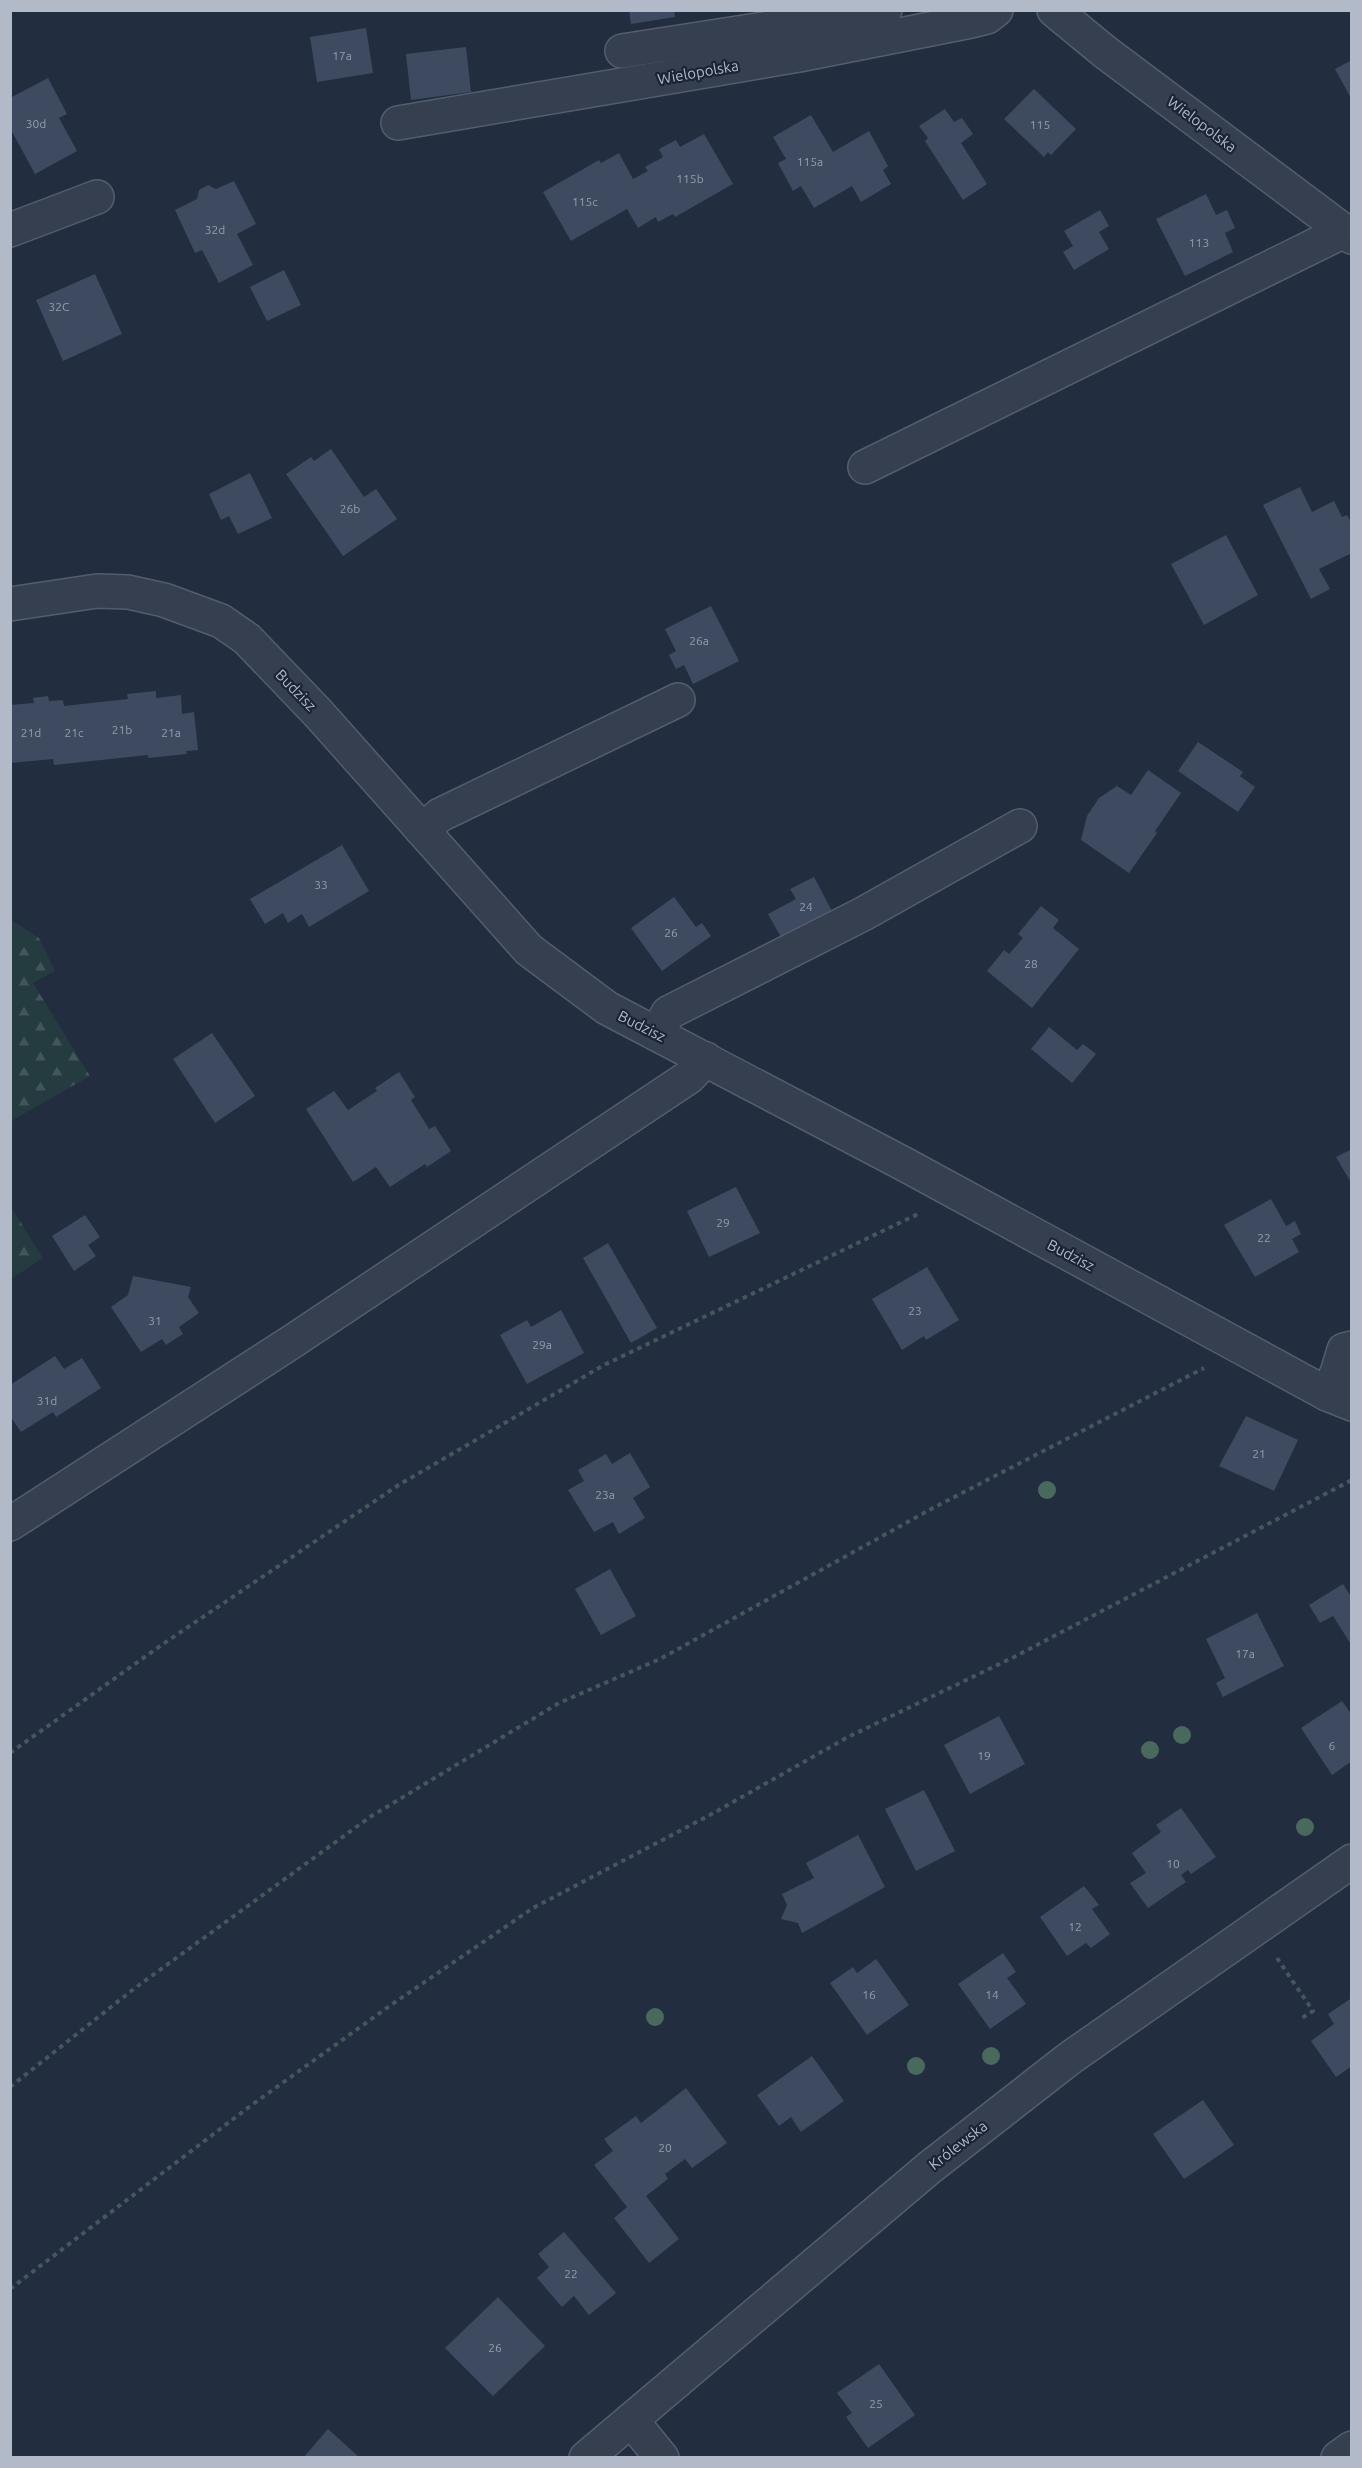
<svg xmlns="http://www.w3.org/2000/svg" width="1362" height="2468" viewBox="0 0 1362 2468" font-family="Ubuntu,sans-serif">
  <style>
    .forest { fill: url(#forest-firs) }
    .building { fill: #3e4a5f }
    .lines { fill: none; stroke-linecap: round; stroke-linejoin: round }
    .minor-casing { stroke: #545d6d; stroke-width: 36 }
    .path { stroke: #42585d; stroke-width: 4; stroke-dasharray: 4.5 4.5; stroke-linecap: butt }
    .minor { stroke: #363f4f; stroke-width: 33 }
    .tree { fill: #486a5d }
    .labels { text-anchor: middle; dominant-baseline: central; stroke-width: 4.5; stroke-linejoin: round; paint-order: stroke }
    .number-label { font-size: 12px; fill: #959eaf }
    .street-label { font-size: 15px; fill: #b2baca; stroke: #1b2434 }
  </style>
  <defs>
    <pattern id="forest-firs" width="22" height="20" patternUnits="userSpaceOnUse" patternTransform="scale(1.5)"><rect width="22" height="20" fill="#243b40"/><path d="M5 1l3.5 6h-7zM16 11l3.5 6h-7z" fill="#41555a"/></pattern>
  </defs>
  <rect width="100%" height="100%" fill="#222d3f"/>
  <g class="forest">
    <path d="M10,919L39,938L55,971L33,983L90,1076L11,1121Z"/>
    <path d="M11,1207L43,1258L11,1279H10Z"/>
  </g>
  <g class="building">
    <path d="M629,10H674L675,17L631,24Z"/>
    <path d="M366,28L373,73L317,82L310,37Z"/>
    <path d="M466,47L471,92L411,100L406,54Z"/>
    <path d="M1352,60V100L1335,69Z"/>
    <path d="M48,78L67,114L59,118L77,151L35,174L10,128V98Z"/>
    <path d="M1034,89L1076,129L1051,155L1048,152L1044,157L1004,119Z"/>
    <path d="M945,109L954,122L962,118L973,134L961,143L987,184L963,200L925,141L928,138L919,126Z"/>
    <path d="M811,115L833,152L869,131L888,166L883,170L891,184L861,202L852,186L814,208L801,186L793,191L778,163L786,159L773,137Z"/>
    <path d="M704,134L733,184L675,217L673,214L658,222L656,217L638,228L627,209L571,241L543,192L599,160L601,163L619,153L633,179L648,171L645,167L663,157L659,149L676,140L680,147Z"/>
    <path d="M234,181L256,224L237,234L253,265L219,283L202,250L195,253L175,210L197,199L199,190L208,185L216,189Z"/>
    <path d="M1206,194L1216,215L1227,210L1235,228L1225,233L1233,252L1185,276L1156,219Z"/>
    <path d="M1100,210L1109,226L1099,232L1109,249L1074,270L1063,252L1073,246L1064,231Z"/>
    <path d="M284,270L301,305L267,321L250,287Z"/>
    <path d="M95,274L122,334L63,361L36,300Z"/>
    <path d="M331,449L364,497L376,489L397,519L343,556L286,474L311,457L314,461Z"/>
    <path d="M250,473L272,518L238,534L229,516L221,520L209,494Z"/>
    <path d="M1300,487L1312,512L1334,501L1342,517L1347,515L1352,524V553L1319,569L1330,589L1311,599L1263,505Z"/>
    <path d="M1226,535L1258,595L1204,625L1171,564Z"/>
    <path d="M711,606L739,661L693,684L684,665L676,669L669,655L676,651L665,629Z"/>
    <path d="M156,691V698L181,695L182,714L194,712L198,750L186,751L187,754L148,758V755L54,765L53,759L10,763V705L34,703L33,698L48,696L49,701L63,700L64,706L128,699L127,694Z"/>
    <path d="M1198,742L1243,772L1240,776L1255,787L1238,812L1178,771Z"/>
    <path d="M1148,770L1181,793L1155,831L1157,833L1129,873L1081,840L1087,816L1099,798L1117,786L1131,795Z"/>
    <path d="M342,845L369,891L309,927L302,914L288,923L283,913L265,924L250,899Z"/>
    <path d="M814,877L833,913L782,939L768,914L796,899L790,889Z"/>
    <path d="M674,897L696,927L702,923L711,936L662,971L631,928Z"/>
    <path d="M1041,906L1059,920L1053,928L1079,949L1032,1008L987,971L1004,950L1009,954L1023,938L1018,934Z"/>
    <path d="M1049,1027L1077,1050L1083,1044L1096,1054L1072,1083L1031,1049Z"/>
    <path d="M212,1033L255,1096L215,1123L173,1059Z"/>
    <path d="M399,1072L415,1097L411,1100L429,1129L435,1126L451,1151L427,1167L425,1164L390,1187L376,1167L353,1182L306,1109L334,1091L348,1110L377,1091L375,1088Z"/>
    <path d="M1352,1149V1180L1350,1181L1336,1157Z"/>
    <path d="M736,1187L760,1233L709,1257L687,1211Z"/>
    <path d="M1271,1199L1286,1226L1295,1221L1301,1234L1292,1239L1299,1252L1255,1277L1224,1225Z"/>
    <path d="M85,1215L100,1237L88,1245L96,1256L74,1271L52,1236Z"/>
    <path d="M608,1243L657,1328L631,1343L583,1258Z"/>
    <path d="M927,1267L959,1320L926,1340L924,1336L902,1350L872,1299Z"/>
    <path d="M133,1276L191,1287L188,1297L199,1313L179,1327L183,1334L166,1345L162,1339L141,1352L111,1307L128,1295Z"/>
    <path d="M561,1310L584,1353L527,1384L500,1335L527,1320L531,1327Z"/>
    <path d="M55,1356L64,1369L82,1358L101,1388L56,1417L53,1412L21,1432L10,1416V1385Z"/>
    <path d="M1246,1416L1298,1440L1274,1491L1219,1466Z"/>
    <path d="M630,1453L650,1487L633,1498L645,1518L619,1534L613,1522L594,1532L568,1490L584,1481L578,1470L606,1454L612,1464Z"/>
    <path d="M610,1569L636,1616L601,1635L575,1589Z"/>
    <path d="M1343,1584L1352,1598V1646L1333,1616L1320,1623L1309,1605Z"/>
    <path d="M1257,1613L1284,1666L1223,1697L1216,1683L1225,1678L1206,1639Z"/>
    <path d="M1342,1701L1352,1715V1761L1332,1775L1301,1728Z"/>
    <path d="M999,1716L1025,1764L970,1794L944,1745Z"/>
    <path d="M924,1790L955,1851L916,1871L885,1809Z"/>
    <path d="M1181,1808L1216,1857L1191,1874L1188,1870L1181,1875L1186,1882L1148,1908L1130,1883L1146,1873L1132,1853L1161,1832L1156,1825Z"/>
    <path d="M858,1835L885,1887L802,1933L798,1923L781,1919L787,1905L782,1894L814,1878L806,1863Z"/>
    <path d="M1084,1886L1099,1905L1092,1909L1110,1934L1091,1948L1086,1943L1067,1956L1040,1917Z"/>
    <path d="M1003,1953L1016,1972L1007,1978L1026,2004L990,2029L958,1984Z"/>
    <path d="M876,1959L909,2005L867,2035L830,1983L853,1967L857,1973Z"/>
    <path d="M1350,1999L1352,2066L1336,2077L1311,2041L1334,2024L1328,2014Z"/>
    <path d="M812,2056L844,2101L801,2132L791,2117L779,2126L757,2095Z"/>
    <path d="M686,2088L727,2143L692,2168L685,2159L665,2174L668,2179L646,2196L679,2239L649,2263L614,2218L627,2207L594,2165L613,2151L604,2139L636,2116L641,2123Z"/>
    <path d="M1203,2100L1234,2145L1184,2179L1153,2134Z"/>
    <path d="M564,2232L616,2293L589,2315L574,2296L562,2307L537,2278L549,2267L538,2254Z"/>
    <path d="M498,2297L545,2346L493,2396L445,2348Z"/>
    <path d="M879,2364L915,2415L868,2448L846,2417L852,2413L837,2393Z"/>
    <path d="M328,2429L360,2458H303Z"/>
  </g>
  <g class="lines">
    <defs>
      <g id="minor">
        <path d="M1054,10L1105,52L1352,237"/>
        <path d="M622,51L885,10"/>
        <path d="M398,123L799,55L971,21L987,17L996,10"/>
        <path d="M10,230L97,197"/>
        <path d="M865,467L1344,231"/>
        <path d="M10,604L97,591L128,592L164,600L221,621L247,639L318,713L529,950L607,1008L904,1164L1327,1394L1352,1404"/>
        <path d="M422,830L440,815L678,700"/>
        <path d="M657,1034L668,1013L863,914L1020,826"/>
        <path d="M1327,1394L1337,1373L1344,1350L1352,1348"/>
        <path d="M10,1524L290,1343L689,1077L706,1059"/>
        <path d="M631,2420L662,2458"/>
        <path d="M586,2458L929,2168L1070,2058L1352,1861"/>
        <path d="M1338,2458L1352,2448"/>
      </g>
    </defs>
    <use href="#minor" class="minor-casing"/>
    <g class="path">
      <path d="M10,1753L163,1644L397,1486L604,1365L918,1214"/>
      <path d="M1277,1958L1313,2011L1302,2018"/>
      <path d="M10,2087L135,1988L370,1817L559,1703L660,1659L933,1508L1204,1368"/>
      <path d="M10,2289L249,2107L391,2005L533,1908L710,1815L848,1737L1014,1657L1352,1480"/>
    </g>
    <use href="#minor" class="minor"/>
  </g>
  <g class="tree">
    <circle cx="1047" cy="1490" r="9"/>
    <circle cx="1182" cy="1735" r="9"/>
    <circle cx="1150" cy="1750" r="9"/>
    <circle cx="1305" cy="1827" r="9"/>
    <circle cx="655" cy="2017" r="9"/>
    <circle cx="991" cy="2056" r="9"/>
    <circle cx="916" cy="2066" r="9"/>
  </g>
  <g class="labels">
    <g class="number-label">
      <text x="342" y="55">17a</text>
      <text x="36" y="123">30d</text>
      <text x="1040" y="124">115</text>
      <text x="810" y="161">115a</text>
      <text x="690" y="178">115b</text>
      <text x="585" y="201">115c</text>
      <text x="215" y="229">32d</text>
      <text x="1199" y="242">113</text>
      <text x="59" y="306">32C</text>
      <text x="350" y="508">26b</text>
      <text x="699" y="640">26a</text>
      <text x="122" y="729">21b</text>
      <text x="31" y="732">21d</text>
      <text x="74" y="732">21c</text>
      <text x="171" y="732">21a</text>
      <text x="321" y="884">33</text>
      <text x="806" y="906">24</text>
      <text x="671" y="932">26</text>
      <text x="1031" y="963">28</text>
      <text x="723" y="1222">29</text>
      <text x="1264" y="1237">22</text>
      <text x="915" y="1310">23</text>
      <text x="155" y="1320">31</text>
      <text x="542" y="1344">29a</text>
      <text x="47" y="1400">31d</text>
      <text x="1259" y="1453">21</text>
      <text x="605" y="1494">23a</text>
      <text x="1245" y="1653">17a</text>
      <text x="1332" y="1745">6</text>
      <text x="984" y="1755">19</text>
      <text x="1173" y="1863">10</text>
      <text x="1075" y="1926">12</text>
      <text x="869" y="1994">16</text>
      <text x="992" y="1994">14</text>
      <text x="665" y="2147">20</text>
      <text x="571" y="2273">22</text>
      <text x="495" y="2347">26</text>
      <text x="876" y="2403">25</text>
    </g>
    <g class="street-label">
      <text transform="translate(698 72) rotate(-10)">Wielopolska</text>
      <text transform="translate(1202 124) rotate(37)">Wielopolska</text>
      <text transform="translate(296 690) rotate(46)">Budzisz</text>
      <text transform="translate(642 1026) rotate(27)">Budzisz</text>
      <text transform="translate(1071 1255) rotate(28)">Budzisz</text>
      <text transform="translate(958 2145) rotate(-38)">Królewska</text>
    </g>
  </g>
  <rect width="1362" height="2468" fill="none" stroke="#b2baca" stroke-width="24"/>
</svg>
